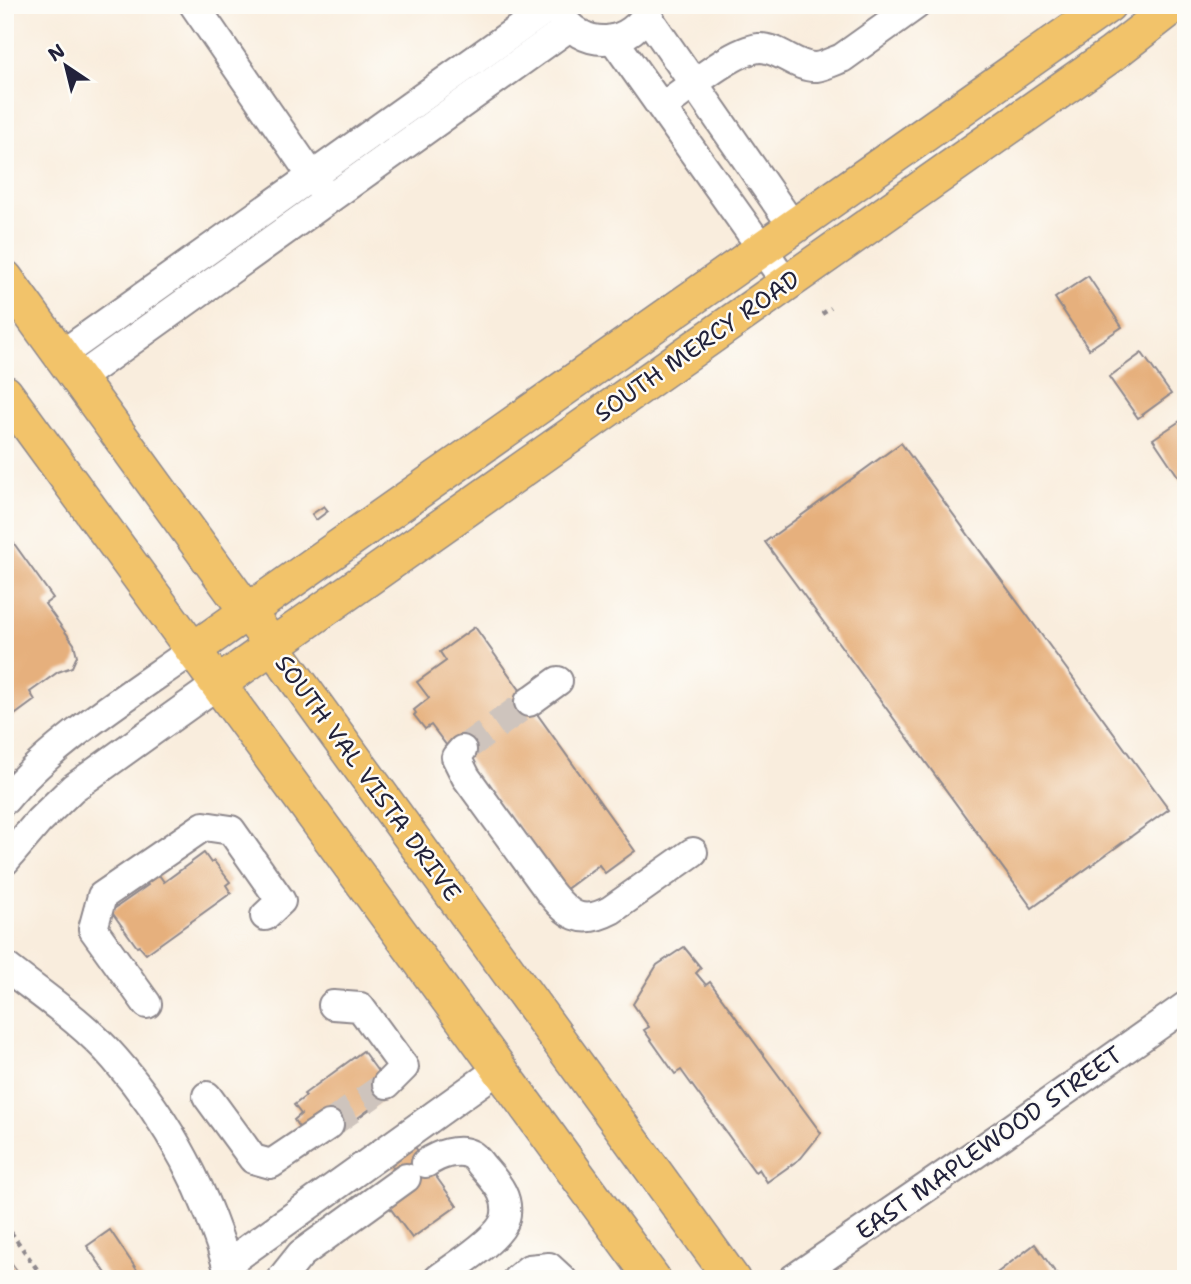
<svg xmlns="http://www.w3.org/2000/svg" width="1191" height="1284" viewBox="0 0 1191 1284" font-family="'Shantell Sans',sans-serif">
  <style>
    .building { fill: #e6b07d }
    .lines { fill: none; stroke-linecap: round; stroke-linejoin: round }
    .minor-tunnel { stroke: #cec4bd; stroke-width: 28; stroke-dasharray: 28 14; stroke-linecap: butt }
    .minor-casing { stroke: #8e888c; stroke-width: 32 }
    .major-casing { stroke: #8e888c; stroke-width: 38 }
    .path { stroke: #8e888c; stroke-width: 4.5; stroke-dasharray: 5 5; stroke-linecap: butt }
    .minor { stroke: #fff; stroke-width: 28 }
    .major { stroke: #f2c36a; stroke-width: 35 }
    .labels { text-anchor: middle; dominant-baseline: central; stroke-width: 5; stroke-linejoin: round; paint-order: stroke }
    .street-label { font-size: 24px; fill: #22223b; stroke: #fdfcf7 }
  </style>
  <rect width="100%" height="100%" fill="#fdfcf7"/>
  <filter id="ink" filterUnits="userSpaceOnUse"><feTurbulence type="fractalNoise" baseFrequency=".0143" numOctaves="2"/><feDisplacementMap in="SourceGraphic" scale="14" xChannelSelector="R" yChannelSelector="G"/><feConvolveMatrix kernelMatrix="1 2 1 2 8 2 1 2 1" color-interpolation-filters="sRGB"/></filter>
  <filter id="wash" filterUnits="userSpaceOnUse"><feTurbulence type="fractalNoise" baseFrequency=".00686" numOctaves="4" result="noise"/><feDisplacementMap in="SourceGraphic" scale="28" xChannelSelector="R" yChannelSelector="G"/><feGaussianBlur stdDeviation="1.57" result="paint"/><feColorMatrix in="noise" values="0 0 0 0 0 0 0 0 0 0 0 0 0 0 0 0 0 1.4 0 .05"/><feComposite in="paint" operator="in"/></filter>
  <g filter="url(#wash)">
    <rect width="100%" height="100%" fill="#f9eddd"/>
    <g id="blocks">
      <g class="building">
        <path d="M1088,276L1122,327L1089,349L1055,298Z"/>
        <path d="M1142,353L1171,394L1138,418L1109,377Z"/>
        <path d="M1186,417V488L1153,439Z"/>
        <path d="M901,443L1169,809L1032,908L765,542Z"/>
        <path d="M324,506L328,511L316,520L312,514Z"/>
        <path d="M5,531L53,598L45,604L74,644L77,656L72,667L58,672L30,692L35,700L5,722Z"/>
        <path d="M475,627L635,851L605,873L599,865L565,890L455,740L447,746L431,725L425,729L414,715L416,713L414,710L429,698L417,682L446,661L440,652Z"/>
        <path d="M204,853L211,863L214,861L230,882L226,885L231,893L146,954L139,946L137,947L111,911L148,885L145,881L157,872L164,882Z"/>
        <path d="M684,947L701,968L696,973L706,985L710,982L821,1133L801,1158L767,1182L759,1169L755,1172L681,1070L675,1074L644,1030L649,1027L633,1004L657,965Z"/>
        <path d="M363,1051L393,1092L336,1134L304,1135L294,1120L301,1114L294,1105L306,1096L304,1094Z"/>
        <path d="M415,1147L457,1206L412,1238L385,1201L407,1186L391,1165Z"/>
        <path d="M110,1230L143,1279H110L87,1246Z"/>
        <path d="M1035,1244L1060,1279H989Z"/>
        <path d="M5,1254L23,1279H5Z"/>
      </g>
    </g>
  </g>
  <g filter="url(#ink)">
    <use href="#blocks" fill-opacity="0" stroke="#8e888c" stroke-width="2"/>
    <g class="lines">
      <g class="minor-tunnel">
        <path d="M462,750L529,702"/>
        <path d="M329,1125L387,1084"/>
      </g>
      <defs>
        <g id="minor">
          <path d="M194,5L323,192"/>
          <path d="M558,11C581,52 633,49 651,5"/>
          <path d="M647,16L794,228"/>
          <path d="M613,39L775,267"/>
          <path d="M662,107C685,91 733,50 759,48C779,47 796,68 816,67C824,66 834,61 842,58L916,5"/>
          <path d="M61,355L552,5"/>
          <path d="M78,379L569,27"/>
          <path d="M529,702L558,681"/>
          <path d="M462,750L456,757L466,777L549,891C568,915 581,926 611,910L693,852"/>
          <path d="M5,800C51,743 134,692 193,650"/>
          <path d="M5,861L39,821L73,788L218,684"/>
          <path d="M5,966C42,995 84,1023 115,1059C171,1123 209,1197 231,1279"/>
          <path d="M147,1004L93,929L102,896L204,826L231,830L281,901L265,916"/>
          <path d="M333,1005L360,1007L404,1067L387,1084"/>
          <path d="M207,1096L253,1159L271,1164L329,1125"/>
          <path d="M426,1163C438,1155 458,1147 472,1155C476,1157 480,1164 483,1167C495,1181 511,1197 505,1219C500,1239 455,1266 438,1279"/>
          <path d="M227,1264L499,1069"/>
          <path d="M281,1279L301,1254L406,1178"/>
          <path d="M517,1279L529,1269L549,1267L562,1279"/>
          <path d="M793,1279L1000,1137L1186,1006"/>
        </g>
        <g id="major">
          <path d="M5,278L732,1279"/>
          <path d="M5,393L653,1279"/>
          <path d="M193,650L1108,5"/>
          <path d="M218,684L1112,54L1175,5"/>
        </g>
      </defs>
      <use href="#minor" class="minor-casing"/>
      <use href="#major" class="major-casing"/>
      <g class="path">
        <path d="M822,314L831,308"/>
        <path d="M5,1224L44,1279"/>
      </g>
      <use href="#minor" class="minor"/>
      <use href="#major" class="major"/>
    </g>
  </g>
  <g class="labels">
    <g class="street-label">
      <text transform="translate(697 346) rotate(-35)">SOUTH MERCY ROAD</text>
      <text transform="translate(368 778) rotate(54)">SOUTH VAL VISTA DRIVE</text>
      <text transform="translate(989 1143) rotate(-35)">EAST MAPLEWOOD STREET</text>
    </g>
  </g>
  <rect width="1191" height="1284" fill="none" stroke="#fdfcf7" stroke-width="28"/>
  <g transform="translate(66 66) rotate(325)" stroke="#fdfcf7" stroke-width="5" paint-order="stroke">
  <path d="M0-5L12 26L0 18L-12 26Z" fill="#22223b"/>
  <text y="-10" font-size="19" font-weight="bold" text-anchor="middle" fill="#22223b">N</text>
  </g>
</svg>
